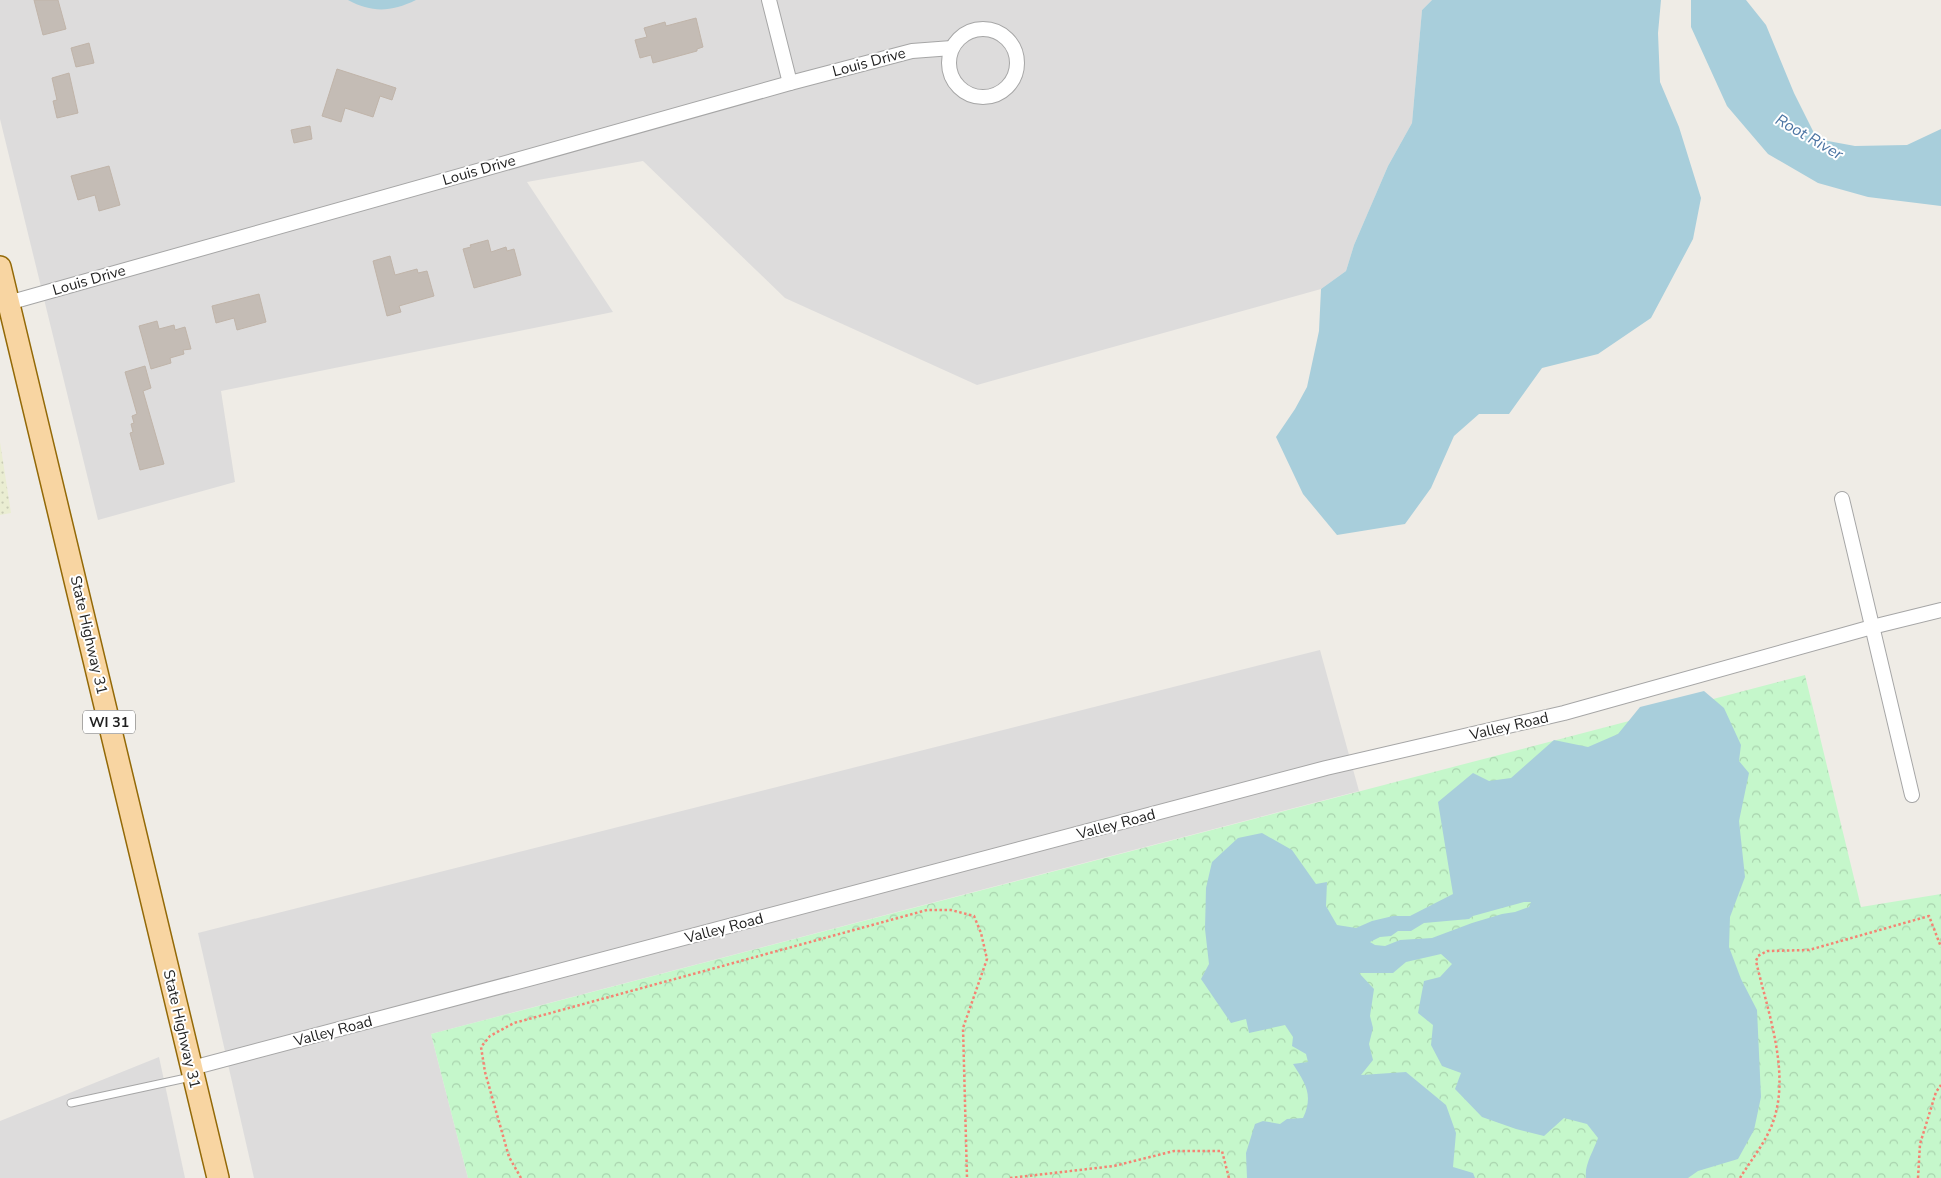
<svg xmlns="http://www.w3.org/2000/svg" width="1941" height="1178" viewBox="0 0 1941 1178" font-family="'Nunito Sans',sans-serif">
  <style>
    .residential { fill: #dddcdc }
    .farmland { fill: url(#farmland-dots) }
    .park { fill: url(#park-crowns) }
    .water { fill: #a8cedb; fill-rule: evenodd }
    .building { fill: #c4bcb5; stroke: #c0b4a9 }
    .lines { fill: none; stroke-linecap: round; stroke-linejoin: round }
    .lane-casing { stroke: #a6a6a6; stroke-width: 9 }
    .street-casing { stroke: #a6a6a6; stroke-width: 16 }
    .primary-casing { stroke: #936907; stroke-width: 24 }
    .path { stroke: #f48473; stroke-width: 2.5; stroke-dasharray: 2.5 2.5; stroke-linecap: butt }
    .lane { stroke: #fff; stroke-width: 7 }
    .street { stroke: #fff; stroke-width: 14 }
    .primary { stroke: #f8d5a2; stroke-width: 21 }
    .labels { text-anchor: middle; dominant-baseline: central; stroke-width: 4; stroke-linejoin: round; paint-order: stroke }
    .shield { fill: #fff; stroke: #626262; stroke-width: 1 }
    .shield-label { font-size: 14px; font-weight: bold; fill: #1f1f1f }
    .street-label { font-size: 15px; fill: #1f1f1f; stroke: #fff }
    .water-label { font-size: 16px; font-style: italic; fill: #4c75a3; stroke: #fff }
  </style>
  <defs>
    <pattern id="farmland-dots" width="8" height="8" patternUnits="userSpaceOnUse" patternTransform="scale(1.25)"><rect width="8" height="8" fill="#eaedd2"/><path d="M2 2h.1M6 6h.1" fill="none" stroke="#c8cbb4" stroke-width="1.8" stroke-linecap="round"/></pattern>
    <pattern id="park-crowns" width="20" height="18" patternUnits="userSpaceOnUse" patternTransform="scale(1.25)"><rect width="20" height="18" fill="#c5f7cb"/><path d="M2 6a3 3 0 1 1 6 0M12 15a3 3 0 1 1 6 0" fill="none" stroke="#a9d3ae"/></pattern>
  </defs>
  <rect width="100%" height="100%" fill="#efece6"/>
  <g class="residential">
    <path d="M0,0H1432L1422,10L1412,123L1388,166L1354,245L1346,271L1321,289L977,385L785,298L643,161L527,182L613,312L221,391L235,482L98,520L0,119Z"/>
    <path d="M1320,650L1359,791L431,1034L468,1178H254L198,933Z"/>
    <path d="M159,1057L185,1178H0V1121Z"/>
  </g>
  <path class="farmland" d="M0,442L11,513L0,515Z"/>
  <path class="park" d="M1805,675L1861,907L1941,894V1178H468L431,1034Z"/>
  <g class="water">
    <path d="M348,0H416C391,12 372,13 348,0Z"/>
    <path d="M1432,0H1661L1658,33L1660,82L1679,127L1701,198L1693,239L1651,318L1598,354L1542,368L1509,414H1479L1454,436L1431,488L1405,524L1337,535L1303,494L1276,437L1295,409L1307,387L1319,331L1321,289L1346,271L1354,245L1388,166L1412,123L1422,10Z"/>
    <path d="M1691,0H1746L1766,25L1794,93L1817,139L1855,146L1907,145L1941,129V206L1868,197L1818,183L1768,154L1727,106L1691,27Z"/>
    <path d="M1704,691L1724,708L1741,745L1739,761L1749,773L1739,821L1745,877L1730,917L1729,947L1741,979L1757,1010L1761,1097L1754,1130L1738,1159L1698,1171L1688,1178H1586C1584,1165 1594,1150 1598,1138L1587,1124L1564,1118L1544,1136L1516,1129L1482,1117L1455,1089L1461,1073L1442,1066L1431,1045L1433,1025L1418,1013L1424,981L1440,977L1452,964L1441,954L1406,962L1393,973H1359L1374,989L1370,1016L1373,1028L1369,1044L1373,1060L1361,1075L1406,1072L1446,1105L1456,1133L1453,1167L1473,1173L1475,1178H1247L1246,1153L1255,1124L1263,1121L1280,1124L1287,1119L1303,1118C1314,1095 1305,1083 1293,1064L1308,1062L1306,1054L1292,1046L1293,1037L1285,1025L1249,1033L1246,1019L1231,1023L1201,979L1209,964L1205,929L1206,888L1212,862L1238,838L1262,833L1292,850L1316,884L1327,882L1326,906L1337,925L1356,928L1372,921L1393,916H1410L1453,894L1438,802L1473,773L1489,781L1511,778L1554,740L1588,747L1618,734L1640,707ZM1524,902H1531L1529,907L1515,912L1502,914L1472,923L1432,938L1400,940L1385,946L1375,945L1370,942L1380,937L1391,936L1398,931H1411L1424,923L1469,919L1473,916Z"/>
  </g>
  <g class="building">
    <path d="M34,0H58L66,29L43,35Z"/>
    <path d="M696,18L703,47L697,49V51L653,63L651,55L640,58L635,40L647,37L644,28L665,22L666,26Z"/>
    <path d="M89,43L94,63L76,67L71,48Z"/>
    <path d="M337,69L396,88L392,100L380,96L373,117L345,108L341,122L322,116Z"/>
    <path d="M69,73L78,113L57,118L53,101L57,100L52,78Z"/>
    <path d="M310,126L312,139L294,143L291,130Z"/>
    <path d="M109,166L120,205L99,211L95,195L78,200L71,176Z"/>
    <path d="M488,240L491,252L506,247L507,251L514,249L521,275L474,288L463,249L471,247L470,245Z"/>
    <path d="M390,256L395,275L417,269L418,273L427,271L434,296L399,306L401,312L387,316L373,261Z"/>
    <path d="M259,294L266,322L237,330L234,318L216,323L212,306Z"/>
    <path d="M157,321L159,329L174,325L175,330L185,327L191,349L183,350L184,354L170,358L171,363L151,369L139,326Z"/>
    <path d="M145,366L151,388L143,391L164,464L140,470L130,433L133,432L131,424L134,423L132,416L137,414L125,372Z"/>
  </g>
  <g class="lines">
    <defs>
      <path id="lane" d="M71,1103L191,1077"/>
      <g id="street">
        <path d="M769,0L790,83"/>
        <circle cx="983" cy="63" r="34"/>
        <path d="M8,303L790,83L912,51L952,48"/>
        <path d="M1842,499L1912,795"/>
        <path d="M192,1068L1326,768L1564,713L1872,627L1941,610"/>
      </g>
      <path id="primary" d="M0,267L218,1178"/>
    </defs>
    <use href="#lane" class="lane-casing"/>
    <use href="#street" class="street-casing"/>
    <use href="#primary" class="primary-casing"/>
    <g class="path">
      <path d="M521,1178L509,1157L485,1072L481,1047L490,1036L514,1023L927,910H951L974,916L981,933L987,959L963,1028L967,1178"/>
      <path d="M1010,1178L1114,1166L1174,1151H1222L1229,1178"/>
      <path d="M1740,1178C1751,1160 1766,1142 1773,1122C1791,1072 1767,1010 1756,961L1758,956L1767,951L1809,950L1929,916L1941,947"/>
      <path d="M1918,1178L1920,1144L1936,1092L1941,1085"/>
    </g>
    <use href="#lane" class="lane"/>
    <use href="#street" class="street"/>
    <use href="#primary" class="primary"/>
  </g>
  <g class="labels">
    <rect class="shield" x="83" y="710.5" width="52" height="23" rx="4"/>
    <g class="shield-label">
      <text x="109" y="722">WI 31</text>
    </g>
    <g class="street-label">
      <text transform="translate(869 62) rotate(-15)">Louis Drive</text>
      <text transform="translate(479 170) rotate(-16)">Louis Drive</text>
      <text transform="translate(89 280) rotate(-16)">Louis Drive</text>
      <text transform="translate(89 635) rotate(77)">State Highway 31</text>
      <text transform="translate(1509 726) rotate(-13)">Valley Road</text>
      <text transform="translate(1116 824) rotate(-15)">Valley Road</text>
      <text transform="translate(724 928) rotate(-15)">Valley Road</text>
      <text transform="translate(182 1029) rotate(77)">State Highway 31</text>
      <text transform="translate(333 1031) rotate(-15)">Valley Road</text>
    </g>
    <g class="water-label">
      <text transform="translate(1809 137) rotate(30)">Root River</text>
    </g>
  </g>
</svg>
